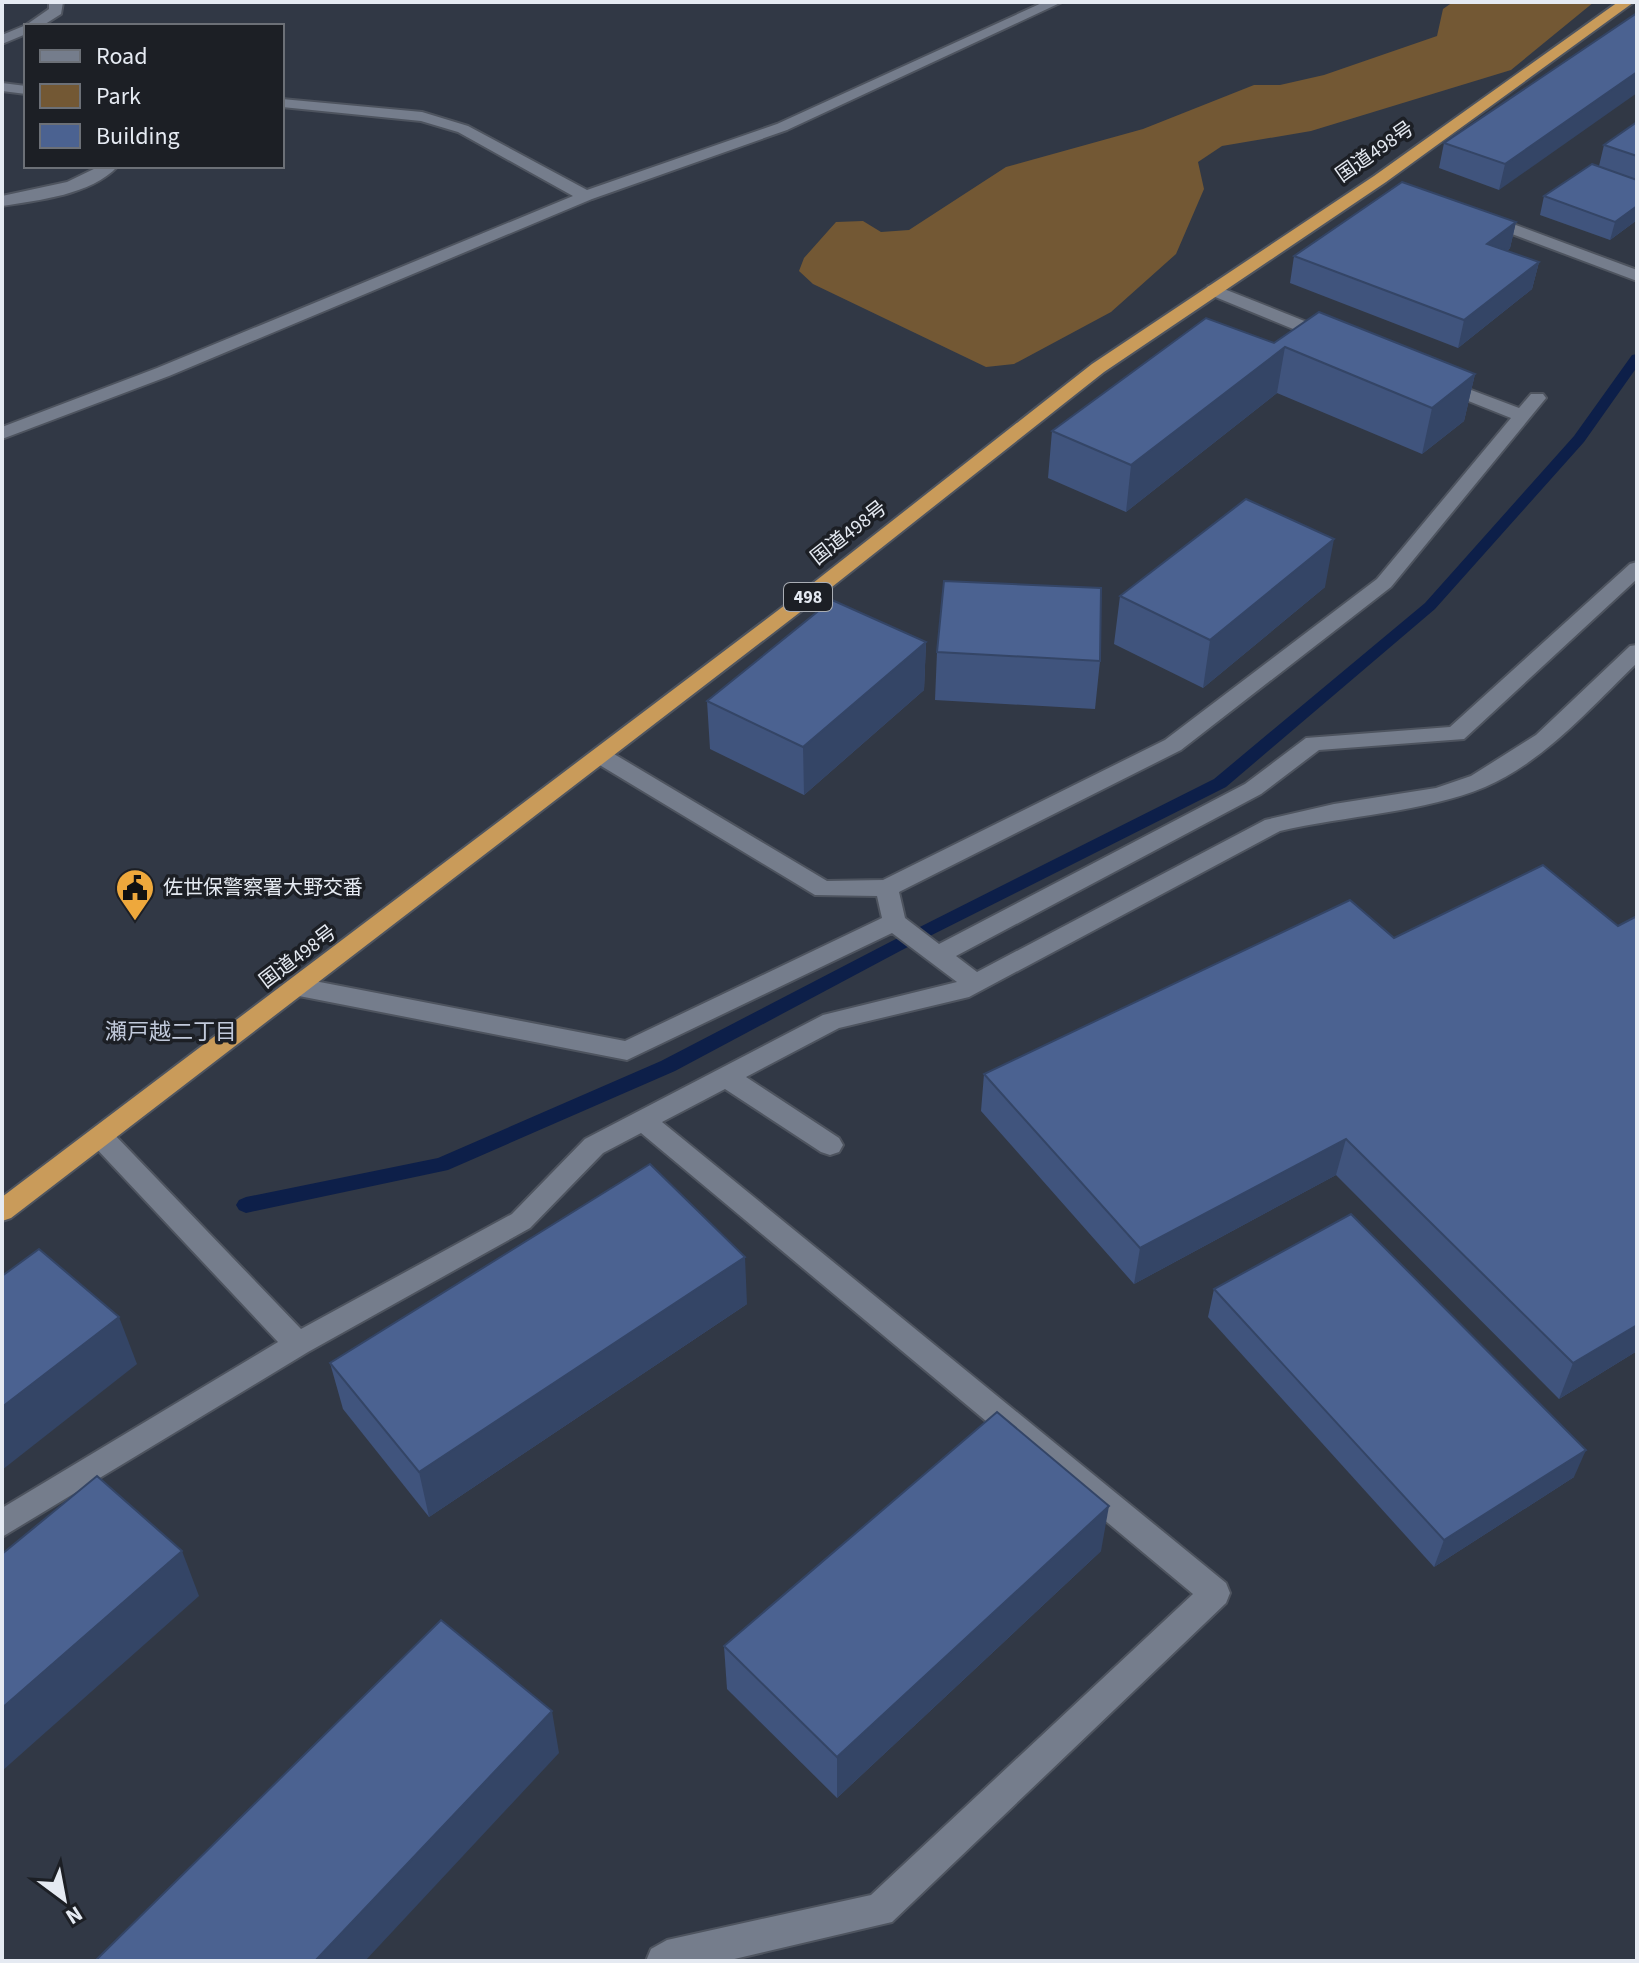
<svg xmlns="http://www.w3.org/2000/svg" width="1639" height="1963" viewBox="0 0 1639 1963" font-family="'Source Sans 3','Noto Sans JP',sans-serif">
  <style>
    .green { fill: #735834 }
    .lines { fill: none; stroke-linecap: round; stroke-linejoin: round }
    .stream { fill: #0d1f49; fill-rule: evenodd }
    .street-casing { stroke: #4e545f; stroke-width: 4 }
    .highway-casing { stroke: #4e545f; stroke-width: 4 }
    .street { fill: #757d8c; fill-rule: evenodd }
    .highway { fill: #c99b5a; fill-rule: evenodd }
    .wall { fill: #40547d }
    .shaded-wall { fill: #344566 }
    .building { fill: #4b6291; stroke: #344566; stroke-width: 2 }
    .labels { text-anchor: middle; dominant-baseline: central; stroke-width: 7; stroke-linejoin: round; paint-order: stroke }
    .shield { fill: #1c1f25; stroke: #a9adb4; stroke-width: 2 }
    .shield-label { font-size: 18px; font-weight: bold; fill: #e5eaf2 }
    .street-label { font-size: 20px; fill: #e5eaf2; stroke: #1c1f25 }
    .poi-label { font-size: 20px; fill: #e5eaf2; stroke: #1c1f25; text-anchor: start }
    .neighbourhood-label { font-size: 22px; fill: #c1c9da; stroke: #1c1f25 }
  </style>
  <rect width="100%" height="100%" fill="#313845"/>
  <path class="green" d="M1453,2H1594L1511,70L1311,131L1222,146L1198,162L1204,189L1176,254L1111,312L1014,364L986,367L813,284L799,271L804,258L836,222L863,221L881,232L909,230L1006,167L1143,129L1254,85H1280L1324,75L1437,36L1443,9Z"/>
  <g class="lines">
    <path class="stream" d="M1637,354V367L1584,442L1435,609L1226,787L902,950L675,1071L448,1170L246,1213L239,1210L236,1205L239,1200L246,1197L438,1158L661,1061L890,942L1214,779L1425,603L1574,436L1632,355Z"/>
    <defs>
      <g id="street">
        <path d="M49,2H63L61,14L42,26H26V34L2,44V35L26,25L49,9Z"/>
        <path d="M1044,2H1062L787,130L592,199L169,376L2,439V427L157,368L573,196L458,132L421,121L282,107V99L422,112L468,126L587,190L777,124Z"/>
        <path d="M2,83L26,86V94L2,91Z"/>
        <path d="M100,166H118C91,195 39,200 2,206V196L67,182Z"/>
        <path d="M1486,214L1637,270V281L1480,222V216Z"/>
        <path d="M1214,285L1337,334L1340,338L1331,343L1325,342L1208,294L1206,290L1208,286Z"/>
        <path d="M1442,379L1519,408L1531,394H1543L1546,398L1391,587L1181,750L899,892L905,918L939,944L1245,784L1306,738L1450,727L1630,564L1637,562V579L1464,739L1319,750L1261,794L956,956L977,972L1265,820L1334,804L1436,788L1471,776L1536,735L1630,646L1637,645V663C1591,707 1545,761 1485,787C1426,812 1344,816 1280,831L969,997L839,1028L746,1077L839,1138L843,1145L839,1152L830,1155L821,1152L725,1089L662,1122L1226,1583L1230,1593L1226,1603L892,1922L726,1961H646L651,1949L667,1940L871,1895L1193,1594L641,1133L603,1153L530,1228L308,1352L2,1537V1508L278,1342L93,1145L89,1138L93,1131L102,1128L111,1131L301,1329L512,1214L585,1139L823,1015L957,982L892,933L627,1060L299,996L290,993L287,987L290,981L299,978L625,1041L882,918L877,896L815,895L593,761L590,756L593,751H609L827,881L883,880L1165,740L1377,579L1511,418L1436,388L1433,384Z"/>
      </g>
      <path id="highway" d="M1618,2H1634L1386,182L1104,372L799,613L11,1218L2,1221V1197L785,605L1092,364L1374,176Z"/>
    </defs>
    <use href="#street" class="street-casing"/>
    <use href="#highway" class="highway-casing"/>
    <use href="#street" class="street"/>
    <use href="#highway" class="highway"/>
  </g>
  <g class="wall">
    <path d="M1637,13L1499,190L1439,168L1444,143Z"/>
    <path d="M1637,122V220L1610,240L1540,215L1544,196L1599,166L1604,145Z"/>
    <path d="M1516,222L1510,248L1507,251L1539,262L1532,289L1458,348L1290,283L1294,256Z"/>
    <path d="M1274,343L1475,374L1464,421L1422,454L1277,393L1126,512L1048,478L1052,431Z"/>
    <path d="M1325,587L1203,688L1114,644L1120,596Z"/>
    <path d="M926,642L924,690L804,795L710,749L707,701Z"/>
    <path d="M937,652L1100,661L1095,709L935,700Z"/>
    <path d="M1637,916V1351L1559,1399L1336,1175L1134,1284L981,1111L984,1074L1394,938L1618,926Z"/>
    <path d="M1214,1289L1574,1477L1434,1567L1208,1317Z"/>
    <path d="M747,1304L429,1517L343,1409L330,1363Z"/>
    <path d="M1101,1551L837,1798L727,1689L724,1646Z"/>
  </g>
  <g class="shaded-wall">
    <path d="M1637,72V93L1499,190L1505,164Z"/>
    <path d="M1637,206V220L1610,240L1615,222Z"/>
    <path d="M1516,222L1510,248L1480,270L1487,244Z"/>
    <path d="M1539,262L1532,289L1458,348L1464,320Z"/>
    <path d="M1285,347L1277,393L1126,512L1131,465Z"/>
    <path d="M1475,374L1464,421L1422,454L1432,408Z"/>
    <path d="M1334,539L1325,587L1203,688L1210,640Z"/>
    <path d="M926,642L924,690L804,795L803,747Z"/>
    <path d="M1346,1139L1336,1175L1134,1284L1140,1248Z"/>
    <path d="M745,1257L747,1304L429,1517L419,1472Z"/>
    <path d="M119,1317L137,1364L2,1470V1407Z"/>
    <path d="M1637,1325V1351L1559,1399L1573,1363Z"/>
    <path d="M1586,1450L1574,1477L1434,1567L1444,1540Z"/>
    <path d="M1109,1506L1101,1551L837,1798V1757Z"/>
    <path d="M182,1551L199,1596L2,1771V1708Z"/>
    <path d="M552,1711L559,1753L365,1961H315Z"/>
  </g>
  <g class="building">
    <path d="M1637,13V72L1505,164L1444,143Z"/>
    <path d="M1637,122V156L1604,145Z"/>
    <path d="M1592,164L1637,180V206L1615,222L1544,196Z"/>
    <path d="M1402,182L1516,222L1487,244L1539,262L1464,320L1294,256Z"/>
    <path d="M1319,312L1475,374L1432,408L1285,347L1131,465L1052,431L1206,318L1274,343Z"/>
    <path d="M1246,499L1334,539L1210,640L1120,596Z"/>
    <path d="M944,581L1101,588L1100,661L937,652Z"/>
    <path d="M832,600L926,642L803,747L707,701Z"/>
    <path d="M1543,865L1618,926L1637,916V1325L1573,1363L1346,1139L1140,1248L984,1074L1350,900L1394,938Z"/>
    <path d="M650,1164L745,1257L419,1472L330,1363Z"/>
    <path d="M1351,1214L1586,1450L1444,1540L1214,1289Z"/>
    <path d="M39,1249L119,1317L2,1407V1276Z"/>
    <path d="M997,1412L1109,1506L837,1757L724,1646Z"/>
    <path d="M97,1476L182,1551L2,1708V1554Z"/>
    <path d="M441,1620L552,1711L315,1961H95Z"/>
  </g>
  <defs>
    <symbol id="civic-pin" viewBox="-11 -11 22 30"><path d="M0 17L-7.5 6A9.5 9.5 0 1 1 7.5 6Z" fill="#eea83c" stroke="#1c1f25"/><path d="M-.6-6.5H3V-4.5H.6V-3L4-1V1h2V6H-6V1h2V-1L-.6-3ZM-1.2 2.5V6h2.4V2.5Z" fill="#111"/></symbol>
  </defs>
  <g fill-rule="evenodd">
    <use href="#civic-pin" x="113" y="866" width="44" height="60"/>
  </g>
  <g class="labels">
    <rect class="shield" x="784" y="583" width="48" height="28" rx="6"/>
    <g class="shield-label">
      <text x="808" y="597">498</text>
    </g>
    <g class="street-label">
      <text transform="translate(1375 152) rotate(-35)">国道498号</text>
      <text transform="translate(849 533) rotate(-38)">国道498号</text>
      <text transform="translate(298 957) rotate(-37)">国道498号</text>
    </g>
    <g class="poi-label">
      <text x="163" y="888">佐世保警察署大野交番</text>
    </g>
    <g class="neighbourhood-label">
      <text x="171" y="1032">瀬戸越二丁目</text>
    </g>
  </g>
  <rect width="1639" height="1963" fill="none" stroke="#e5eaf2" stroke-width="8"/>
  <rect x="24" y="24" width="260" height="144" fill="#1c1f25" stroke="#6c7077" stroke-width="2"/>
  <rect x="40" y="50" width="40" height="12" fill="#757d8c" stroke="#6c7077" stroke-width="2"/>
  <text x="96" y="64" font-size="24" fill="#e5eaf2">Road</text>
  <rect x="40" y="84" width="40" height="24" fill="#735834" stroke="#6c7077" stroke-width="2"/>
  <text x="96" y="104" font-size="24" fill="#e5eaf2">Park</text>
  <rect x="40" y="124" width="40" height="24" fill="#4b6291" stroke="#6c7077" stroke-width="2"/>
  <text x="96" y="144" font-size="24" fill="#e5eaf2">Building</text>
  <g transform="translate(64 1899) rotate(148)" stroke="#1c1f25" stroke-width="6" paint-order="stroke">
  <path d="M0-6L14 30L0 20L-14 30Z" fill="#e5eaf2"/>
  <text y="-12" font-size="22" font-weight="bold" text-anchor="middle" fill="#e5eaf2">N</text>
  </g>
</svg>
